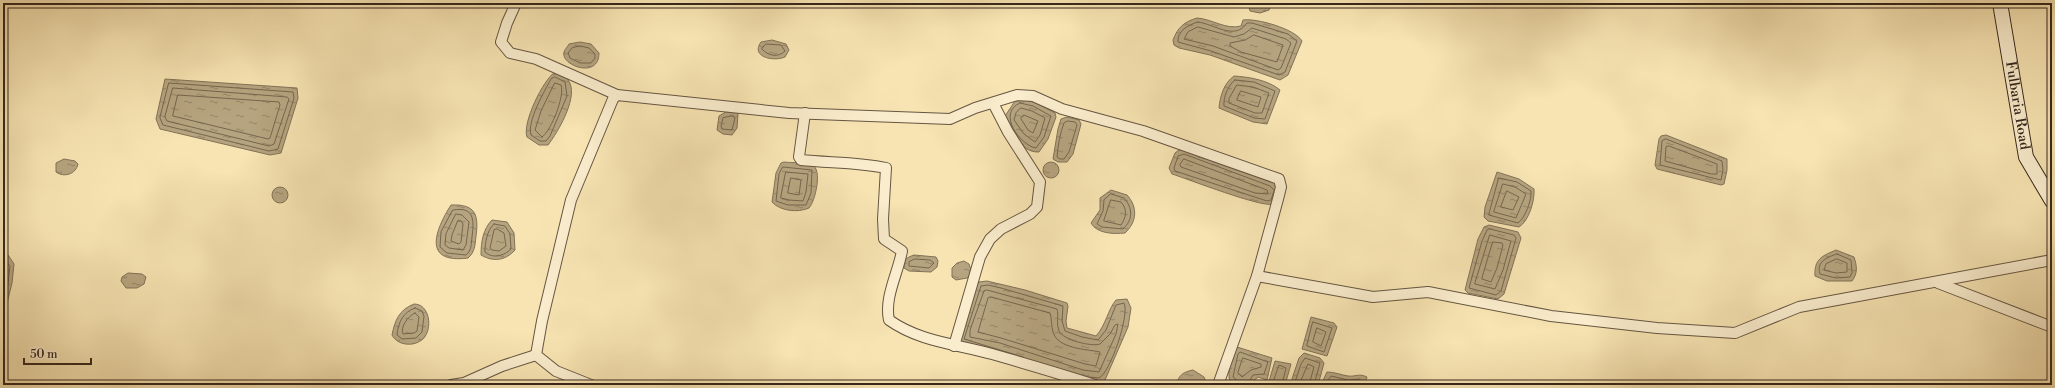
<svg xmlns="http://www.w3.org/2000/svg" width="2055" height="388" viewBox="0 0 2055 388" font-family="'Libre Bodoni',serif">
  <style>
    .water { fill: url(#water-ripples); stroke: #827257 }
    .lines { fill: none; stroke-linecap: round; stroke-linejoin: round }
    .shore { stroke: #76664e; stroke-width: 1 }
    .minor-casing { stroke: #665642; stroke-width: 12 }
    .secondary-casing { stroke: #36271c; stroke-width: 16 }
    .minor { stroke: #faedcd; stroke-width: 10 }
    .secondary { stroke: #faedcd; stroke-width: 14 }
    .labels { text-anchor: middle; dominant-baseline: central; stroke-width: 4; stroke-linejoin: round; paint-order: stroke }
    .street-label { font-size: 14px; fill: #36271c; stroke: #faedcd }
  </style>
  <defs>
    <pattern id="water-ripples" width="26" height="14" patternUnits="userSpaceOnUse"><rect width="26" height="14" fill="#b5a47f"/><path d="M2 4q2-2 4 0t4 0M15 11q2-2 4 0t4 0" fill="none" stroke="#948667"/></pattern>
  </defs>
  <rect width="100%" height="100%" fill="#f7e4b2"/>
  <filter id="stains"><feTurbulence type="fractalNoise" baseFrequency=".005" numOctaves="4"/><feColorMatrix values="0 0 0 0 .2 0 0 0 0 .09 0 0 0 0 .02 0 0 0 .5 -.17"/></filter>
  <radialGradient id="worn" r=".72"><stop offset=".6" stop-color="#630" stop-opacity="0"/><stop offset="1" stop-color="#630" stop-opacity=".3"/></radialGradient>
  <g class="water">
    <path d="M1248,3H1272L1269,10L1260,13L1250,11Z"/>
    <path d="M1197,18C1212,19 1226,30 1241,26L1243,20C1257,18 1295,29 1302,41L1288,75L1280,80L1210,55L1179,48L1174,45L1173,40C1178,27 1184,22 1197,18Z"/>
    <path d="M772,40L786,44L789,50L785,57C774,62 750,57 761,42Z"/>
    <path d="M580,42L591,44L599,53C599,80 560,65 564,52C565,49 568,46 569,44Z"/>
    <path d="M555,72C560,74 565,75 568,80C580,95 558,132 548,145H539L527,137C522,123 543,80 555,72Z"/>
    <path d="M1234,76C1249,77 1268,80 1280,90L1267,124L1253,122L1219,108C1220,96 1224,83 1234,76Z"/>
    <path d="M165,79L297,88L298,98L281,153L270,155L160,129L156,119Z"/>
    <path d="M1019,99L1034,102L1055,113L1056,117L1048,139L1039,152C1020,153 1012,130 1005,116L1015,101Z"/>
    <path d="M726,112H736L738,114L737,128L732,135L723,134L717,130L719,116Z"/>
    <path d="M1067,117L1079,120L1081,124L1073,154L1067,162H1058L1053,159L1058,129L1061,119Z"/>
    <path d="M1666,135L1727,159V170L1724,184L1721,185L1657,169L1655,165L1659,139L1661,136Z"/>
    <path d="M1179,150H1184L1273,182L1277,186L1273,204C1262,208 1188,179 1172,174L1169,168L1175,153Z"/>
    <path d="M64,159L75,161L78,164C76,174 64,178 56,172V163Z"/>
    <circle cx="1051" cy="170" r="8"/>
    <path d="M784,162C792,163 804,162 812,165C823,169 815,202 809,208C798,213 780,211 772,202L776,173L781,163Z"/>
    <path d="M1497,172L1519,179L1534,189C1535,200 1529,221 1519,227L1488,221L1484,217L1485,207Z"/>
    <circle cx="280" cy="195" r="8"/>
    <path d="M1111,190L1127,195C1138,207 1137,222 1125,233C1114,234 1097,234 1091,223L1100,210V198Z"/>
    <path d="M451,205C475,204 479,214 476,236C475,245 475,252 468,258C422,264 435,230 451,205Z"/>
    <path d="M492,220L507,222L514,233L515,250C505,261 493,262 481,255C481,242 483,229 492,220Z"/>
    <path d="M1489,225L1518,232L1521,238L1504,294L1498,299L1468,293L1465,290L1478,239L1484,227Z"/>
    <path d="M1836,250L1854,257C1857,266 1858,273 1852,281H1827L1815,276C1814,259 1822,256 1836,250Z"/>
    <path d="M3,254L8,255L14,264L12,283L3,319Z"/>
    <path d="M914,255L936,257L938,261L937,267L931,272L909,271L904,268C904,259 906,258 914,255Z"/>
    <path d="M964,261L969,264L972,273L967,278L956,280L952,277V268L957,263Z"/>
    <path d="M128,273L142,274L146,277L144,284L137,288H126L121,281L122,277Z"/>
    <path d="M987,281L1025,290L1067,303L1068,306L1066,321L1067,328L1096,336C1106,325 1108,309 1116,300L1127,299L1131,308L1128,327L1105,380L1099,382L1091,381L963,344L959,339L977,285L979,282Z"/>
    <path d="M414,304C430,304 433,329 423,339C414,347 398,346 392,335C395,320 399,310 414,304Z"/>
    <path d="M1311,317L1334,323L1337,327L1327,356L1302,349Z"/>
    <path d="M1237,347L1272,358L1267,380L1258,377L1249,385L1230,382C1227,373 1231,354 1237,347Z"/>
    <path d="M1304,353L1320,358L1324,363L1318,385H1290L1299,358Z"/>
    <path d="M1275,361L1291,364L1285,385H1268Z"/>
    <path d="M1193,370L1204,377L1207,385H1176C1179,375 1183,372 1193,370Z"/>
    <path d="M1327,372C1335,372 1341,375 1348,376C1355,377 1359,373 1367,377L1364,385H1321Z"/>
  </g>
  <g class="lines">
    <g class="shore">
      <path d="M1198,22C1214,24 1235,41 1247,23H1252L1288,34L1297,41L1285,72L1279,75L1211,51L1178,42C1177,31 1188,25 1198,22Z"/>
      <path d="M1198,27L1234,37L1244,34L1252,28L1286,39L1291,43L1281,68L1278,70L1213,46L1184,39L1188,32Z"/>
      <path d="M1254,35L1283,45L1277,62L1241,52L1230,46V43L1245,40Z"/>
      <path d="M766,44L781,45L785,51C778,58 768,56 762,49Z"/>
      <path d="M580,46L589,48L595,54V58L591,63H580L570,58L568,53L572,48Z"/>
      <path d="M555,77L565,82L567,96L550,136L546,141H540L531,135C527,121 544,92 551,79Z"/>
      <path d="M1235,80L1254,82L1275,91L1265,119L1254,118L1224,106C1223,98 1228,85 1235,80Z"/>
      <path d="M169,83L293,92L294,98L278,149L269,151L163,125L160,118Z"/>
      <path d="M555,83L561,85C565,96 551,131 542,137L535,130L541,111Z"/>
      <path d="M1237,85L1253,87L1269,93L1262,113H1255L1229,103V99Z"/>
      <path d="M173,88L287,97L289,99L274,144L269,146L167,121L165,117Z"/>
      <path d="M1241,91L1261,97L1258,107L1237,100Z"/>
      <path d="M178,95L279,102L280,105L270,138L268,139L173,116Z"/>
      <path d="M1020,103L1033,106L1051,116L1044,137L1036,148C1021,146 996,113 1020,103Z"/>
      <path d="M1021,108L1032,111L1045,118L1040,135L1035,142L1024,134L1014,120L1016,113Z"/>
      <path d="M1024,115L1038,121L1033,133L1028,130L1021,119Z"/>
      <path d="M732,116L735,118L732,130L722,129L721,126L723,118Z"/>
      <path d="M1068,121L1075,122L1077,125L1069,152L1064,159H1060L1057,157C1058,145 1060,133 1064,123Z"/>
      <path d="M1666,139L1722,161L1723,170L1721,180L1660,165L1662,141Z"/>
      <path d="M1669,146L1717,164V174H1711L1665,161L1666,147Z"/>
      <path d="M1184,159L1267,190L1268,194L1255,193L1181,167L1180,165Z"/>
      <path d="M783,167L812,170L811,193L806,205H788L776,201L779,174Z"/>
      <path d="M786,172L808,174L806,192L803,201L789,200L781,198Z"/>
      <path d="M791,178L801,180L799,195L788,193Z"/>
      <path d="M1499,178L1517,182L1531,191C1532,200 1525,218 1518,223L1489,215Z"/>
      <path d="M1503,184L1515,187L1526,194L1516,218L1494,212Z"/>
      <path d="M1274,191L1271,200L1267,201L1175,171L1174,168L1178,156L1184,154L1270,186L1274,190"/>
      <path d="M1507,191L1519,197L1513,210L1501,207Z"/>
      <path d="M1111,194L1124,198C1133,208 1133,220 1123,229L1102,227L1097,224L1103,211L1104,200Z"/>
      <path d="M1111,200L1121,202C1128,210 1126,217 1121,225L1104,221Z"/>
      <path d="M453,210C475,206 474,221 472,237C471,244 472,250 466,255L447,253L440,247L441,232Z"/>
      <path d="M456,214L462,215L469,222L466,245L463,250L449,248L445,245L446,234Z"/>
      <path d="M458,221H461L463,224L461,242L459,244L451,241L452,235Z"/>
      <path d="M494,224L505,226L510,234L511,249C504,256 493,259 485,252C485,243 487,230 494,224Z"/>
      <path d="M497,229L504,233L506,246L499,251L492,250L490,248L494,230Z"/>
      <path d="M1490,229L1514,235L1516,238L1501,291L1496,295L1469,288L1482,241L1487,230Z"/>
      <path d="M1490,235L1511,241L1503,270L1495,289L1475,284Z"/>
      <path d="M1493,242L1502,243L1503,245L1497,268L1491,282L1482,279Z"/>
      <path d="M1837,254L1851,260L1852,273L1850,277L1836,278L1820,274C1816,262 1827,257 1837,254Z"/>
      <path d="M3,258L10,266L8,283L3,300"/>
      <path d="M915,259L930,260L934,263L929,268L909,266V262Z"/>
      <path d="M1837,259L1847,263V272L1836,273L1824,270L1826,264Z"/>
      <path d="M987,290L1057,309C1059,316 1056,323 1059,331C1063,340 1092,347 1100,344L1110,334L1115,325L1118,324L1116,334L1099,372L1083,370L1000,343L970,337V330L984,291Z"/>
      <path d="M991,297L1050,313C1052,319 1051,326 1053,332C1058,349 1086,349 1100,352L1096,366L1085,364L1001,338L978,332L988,298Z"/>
      <path d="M415,308L422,311L424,316L422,332L416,338L402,339L397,335C398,323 403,312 415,308Z"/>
      <path d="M415,313L419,317L417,331L414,333L403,334C400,327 408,316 415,313Z"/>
      <path d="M1313,322L1332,328L1324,352L1307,346Z"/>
      <path d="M1317,328L1326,332L1321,346L1313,342Z"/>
      <path d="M1023,357L964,339L981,286L988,285L1001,288L1063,306L1062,321L1065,331L1082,337L1098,340L1106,330L1116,305L1124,303C1130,315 1110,373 1099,378L1089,377"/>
      <path d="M1243,358L1261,364V367L1251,370L1242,377L1238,373Z"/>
      <path d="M1239,385L1238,381L1233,377L1238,354L1240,352L1268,362L1264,374L1253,375L1247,385"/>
      <path d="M1272,385L1279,365L1286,368L1282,385"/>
      <path d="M1294,385L1301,364L1305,358L1320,363L1314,385"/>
      <path d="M1299,385L1308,364L1314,367L1309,385"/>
      <path d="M1325,385L1331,376L1348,380L1360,379L1361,385"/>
    </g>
    <defs>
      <g id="minor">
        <path d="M516,3L507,23L501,42L510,53L536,59L617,95"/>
        <path d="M805,113L799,157L801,160C830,163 858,162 886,168L883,219L884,239L902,251C898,273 884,298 889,320C920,342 957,344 992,354C1027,364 1061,374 1095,385"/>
        <path d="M1938,283L2052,327"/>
        <path d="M954,346L980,257L990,239L1001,229L1030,214L1037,207L1040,182L1008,132L993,103"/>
        <path d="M451,385L464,383L502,366L536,355"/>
        <path d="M591,385L556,371L536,355L542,321L571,200L613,99L617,95L789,113L950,119L975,108L1017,95L1033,96L1062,109L1143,131L1279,179L1281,187L1278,199L1257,276"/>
        <path d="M1218,385L1257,276L1373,297L1428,292L1551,316L1657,328L1735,333L1799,307L2052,260"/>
      </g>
      <g id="secondary">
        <path id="s1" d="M2000,3L2026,157L2052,201"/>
      </g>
    </defs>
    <use href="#minor" class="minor-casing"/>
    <use href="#secondary" class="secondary-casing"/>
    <use href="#minor" class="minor"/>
    <use href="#secondary" class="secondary"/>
  </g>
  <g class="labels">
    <g class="street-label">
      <text stroke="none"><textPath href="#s1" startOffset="104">Fulbaria Road</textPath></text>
    </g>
  </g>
  <rect width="2055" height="388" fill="none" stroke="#f7e4b2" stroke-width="16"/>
  <rect x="4" y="4" width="2047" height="380" fill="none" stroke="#36271c" stroke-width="2"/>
  <rect x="8" y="8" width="2039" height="372" fill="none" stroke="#36271c"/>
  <path d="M24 358v6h67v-6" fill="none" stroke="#36271c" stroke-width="2"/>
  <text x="30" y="358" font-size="12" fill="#36271c" stroke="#faedcd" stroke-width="3" paint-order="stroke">50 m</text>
  <rect width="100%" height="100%" filter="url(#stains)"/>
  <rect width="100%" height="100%" fill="url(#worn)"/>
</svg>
